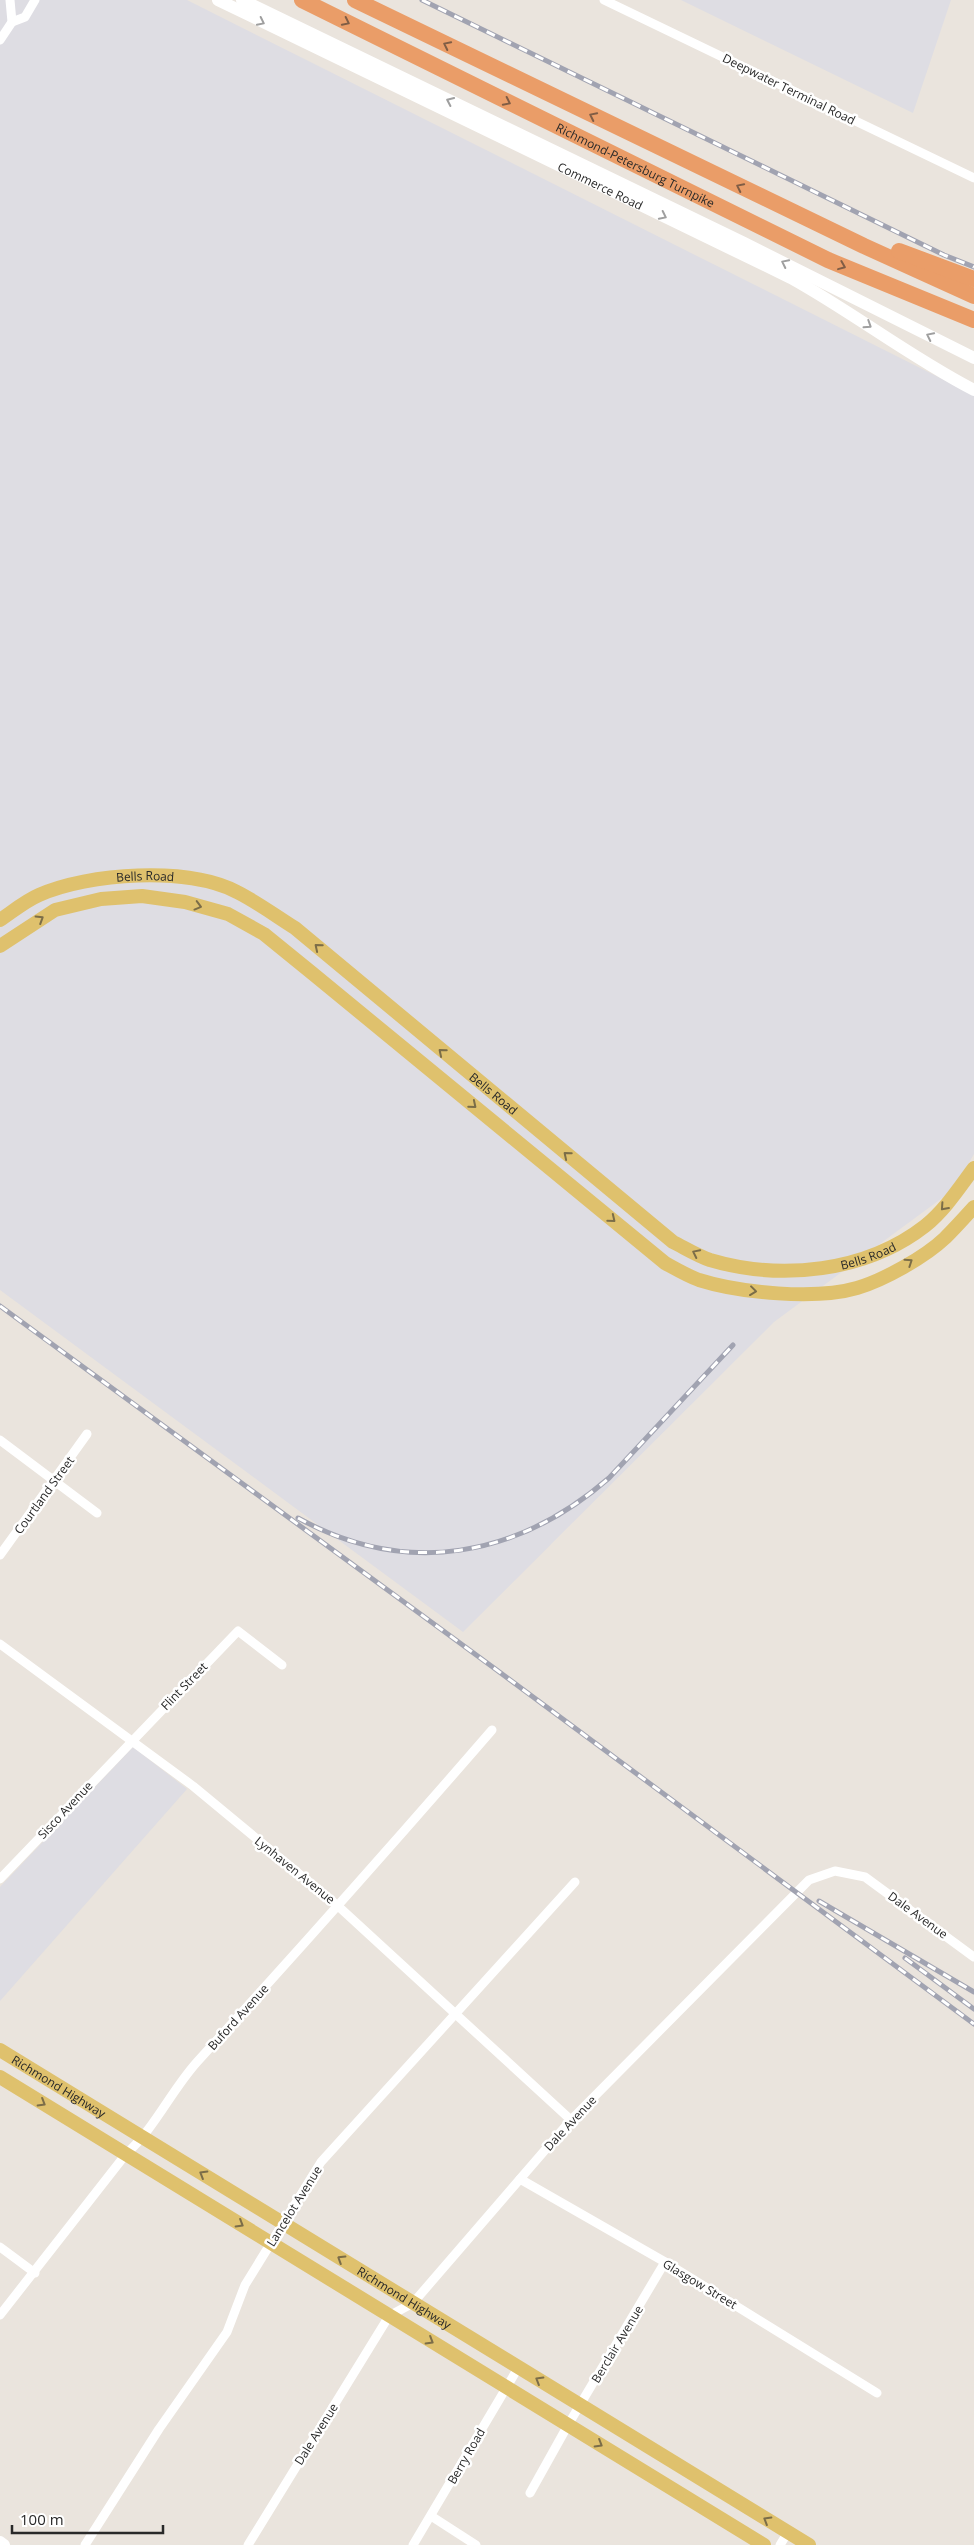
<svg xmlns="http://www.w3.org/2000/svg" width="974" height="2545" viewBox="0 0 974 2545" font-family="'Open Sans',sans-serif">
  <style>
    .industrial { fill: #dedde3 }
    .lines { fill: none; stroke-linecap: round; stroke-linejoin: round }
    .street { stroke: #fff; stroke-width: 9 }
    .secondary { stroke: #fff; stroke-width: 12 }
    .primary { stroke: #dfc16d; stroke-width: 14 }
    .highway { stroke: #ea9d68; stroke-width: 16 }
    .rail-casing { stroke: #a1a3b1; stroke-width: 5 }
    .rail { stroke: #fff; stroke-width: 3; stroke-dasharray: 9; stroke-linecap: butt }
    .oneway { stroke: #9f9f9f }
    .oneway2 { stroke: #805d45 }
    .oneway3 { stroke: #7b6d48 }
    .labels { text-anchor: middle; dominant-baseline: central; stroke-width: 5; stroke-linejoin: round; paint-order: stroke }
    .street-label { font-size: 12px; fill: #292929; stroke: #fff }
  </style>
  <rect width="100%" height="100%" fill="#eae4dd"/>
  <g class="industrial">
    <path d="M0,0H187L974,395V1154L953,1190L774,1322L463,1632L0,1290Z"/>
    <path d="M681,0H951L913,113Z"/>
    <path d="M133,1747L187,1789L0,2001V1887Z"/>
  </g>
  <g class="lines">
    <g class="street">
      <path d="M604,0L974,178"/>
      <path d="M12,22L25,17L35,0"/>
      <path d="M0,40L12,22L10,0"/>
      <path d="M0,1440L97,1513"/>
      <path d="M0,1555L87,1434"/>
      <path d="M0,1644L193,1786L338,1906L571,2120"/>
      <path d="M0,1879L238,1631L282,1665"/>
      <path d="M520,2179L665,2262L877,2393"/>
      <path d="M0,2247L35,2273"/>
      <path d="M0,2315L126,2154C155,2128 171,2091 197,2062C297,1952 395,1842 492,1730"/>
      <path d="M530,2493L568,2425L665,2262"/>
      <path d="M431,2516L476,2545"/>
      <path d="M85,2545L159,2429L227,2332L245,2285L321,2162L575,1882"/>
      <path d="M248,2545L389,2316L413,2303L571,2120L809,1880L835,1871L865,1877L974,1957"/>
      <path d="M413,2545L518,2368"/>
      <path d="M780,2545L788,2532"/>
    </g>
    <g class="secondary">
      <path id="s1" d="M218,0L791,278C854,313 910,357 974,390"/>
      <path d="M242,0L744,243L974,358"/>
      <path d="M0,2542L4,2545"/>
    </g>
    <g class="primary">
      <path id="s2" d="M0,920C12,912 25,901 39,895C88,873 188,866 237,892C257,902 276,916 295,928L673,1242C685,1248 698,1256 710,1260C781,1281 866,1272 925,1226C945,1210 959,1188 974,1168"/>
      <path d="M0,946L55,910L101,899L142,896L185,902L228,914L264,934L312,973L665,1263C676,1269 688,1276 699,1280C740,1293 816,1300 857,1288C884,1280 925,1257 945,1238C955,1228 965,1217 974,1207"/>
      <path id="s3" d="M0,2050L809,2545"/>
      <path d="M0,2077L764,2545"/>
    </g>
    <g class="highway">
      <path id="s4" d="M302,0L828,260L974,320"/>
      <path d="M355,0L864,246L974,296"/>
      <path d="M899,251L974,279"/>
    </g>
    <defs>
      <g id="rail">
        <path d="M422,0L944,255L974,267"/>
        <path d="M0,1306L494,1668L974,2024"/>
        <path d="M298,1518C407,1578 518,1557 609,1478L733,1345"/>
        <path d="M819,1901L974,1992"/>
        <path d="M905,1958L974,2009"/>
      </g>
    </defs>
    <use href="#rail" class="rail-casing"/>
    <use href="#rail" class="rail"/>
  </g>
  <defs><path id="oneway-chevron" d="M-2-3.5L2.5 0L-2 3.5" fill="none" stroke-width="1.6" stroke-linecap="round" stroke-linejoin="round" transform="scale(1.25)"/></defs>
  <g class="oneway">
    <use href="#oneway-chevron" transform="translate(261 22) rotate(26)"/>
    <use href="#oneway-chevron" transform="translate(450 101) rotate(-155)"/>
    <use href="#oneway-chevron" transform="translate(663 216) rotate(26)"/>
    <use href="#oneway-chevron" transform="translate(785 263) rotate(-154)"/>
    <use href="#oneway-chevron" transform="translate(868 325) rotate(33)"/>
    <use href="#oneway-chevron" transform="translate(930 336) rotate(-154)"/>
  </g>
  <g class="oneway2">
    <use href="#oneway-chevron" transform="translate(346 22) rotate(26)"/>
    <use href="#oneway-chevron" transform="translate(447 45) rotate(-154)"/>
    <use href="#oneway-chevron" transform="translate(507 102) rotate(26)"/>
    <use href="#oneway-chevron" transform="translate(593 116) rotate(-154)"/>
    <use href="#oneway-chevron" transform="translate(740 187) rotate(-154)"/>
    <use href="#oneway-chevron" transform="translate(842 266) rotate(22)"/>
  </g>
  <g class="oneway3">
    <use href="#oneway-chevron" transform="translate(198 906) rotate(15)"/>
    <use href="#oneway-chevron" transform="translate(40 919) rotate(-32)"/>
    <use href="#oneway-chevron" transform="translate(318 947) rotate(-140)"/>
    <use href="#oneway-chevron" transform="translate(442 1052) rotate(-140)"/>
    <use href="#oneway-chevron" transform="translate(473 1105) rotate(40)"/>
    <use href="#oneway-chevron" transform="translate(567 1155) rotate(-140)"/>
    <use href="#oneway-chevron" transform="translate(944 1207) rotate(132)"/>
    <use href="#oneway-chevron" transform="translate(612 1219) rotate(39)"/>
    <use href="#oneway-chevron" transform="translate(696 1253) rotate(-154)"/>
    <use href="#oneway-chevron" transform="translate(909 1262) rotate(-34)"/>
    <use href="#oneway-chevron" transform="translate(753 1291) rotate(7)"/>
    <use href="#oneway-chevron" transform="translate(42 2103) rotate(31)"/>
    <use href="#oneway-chevron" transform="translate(203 2174) rotate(-149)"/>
    <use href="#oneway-chevron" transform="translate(240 2224) rotate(31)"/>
    <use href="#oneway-chevron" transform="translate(341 2259) rotate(-148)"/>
    <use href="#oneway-chevron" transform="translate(430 2341) rotate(31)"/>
    <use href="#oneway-chevron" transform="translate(539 2380) rotate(-149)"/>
    <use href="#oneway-chevron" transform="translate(599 2444) rotate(31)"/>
    <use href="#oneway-chevron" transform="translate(767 2520) rotate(-149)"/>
  </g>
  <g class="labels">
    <g class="street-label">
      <text transform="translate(789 89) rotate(26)">Deepwater Terminal Road</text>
      <text stroke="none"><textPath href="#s4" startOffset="372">Richmond-Petersburg Turnpike</textPath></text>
      <text stroke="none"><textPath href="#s1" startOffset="425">Commerce Road</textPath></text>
      <text stroke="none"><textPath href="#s2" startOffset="155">Bells Road</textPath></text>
      <text stroke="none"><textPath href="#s2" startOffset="576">Bells Road</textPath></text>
      <text stroke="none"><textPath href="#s2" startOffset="1011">Bells Road</textPath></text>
      <text transform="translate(44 1495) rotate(-54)">Courtland Street</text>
      <text transform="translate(184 1686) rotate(-46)">Flint Street</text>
      <text transform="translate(65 1810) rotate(-47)">Sisco Avenue</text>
      <text transform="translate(295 1870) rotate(39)">Lynhaven Avenue</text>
      <text transform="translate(918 1915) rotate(36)">Dale Avenue</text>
      <text transform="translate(238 2017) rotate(-48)">Buford Avenue</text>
      <text stroke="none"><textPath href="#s3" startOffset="69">Richmond Highway</textPath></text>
      <text transform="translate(570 2123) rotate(-47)">Dale Avenue</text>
      <text transform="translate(294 2206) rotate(-58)">Lancelot Avenue</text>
      <text transform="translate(700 2284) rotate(31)">Glasgow Street</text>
      <text stroke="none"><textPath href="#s3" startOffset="474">Richmond Highway</textPath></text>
      <text transform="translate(617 2344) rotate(-59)">Berclair Avenue</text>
      <text transform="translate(316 2434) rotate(-58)">Dale Avenue</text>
      <text transform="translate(466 2456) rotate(-60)">Berry Road</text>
    </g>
  </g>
  <path d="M12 2525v8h151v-8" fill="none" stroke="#292929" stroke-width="2.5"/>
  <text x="20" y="2525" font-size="15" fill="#292929" stroke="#ffffff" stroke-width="4" paint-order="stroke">100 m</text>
</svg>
